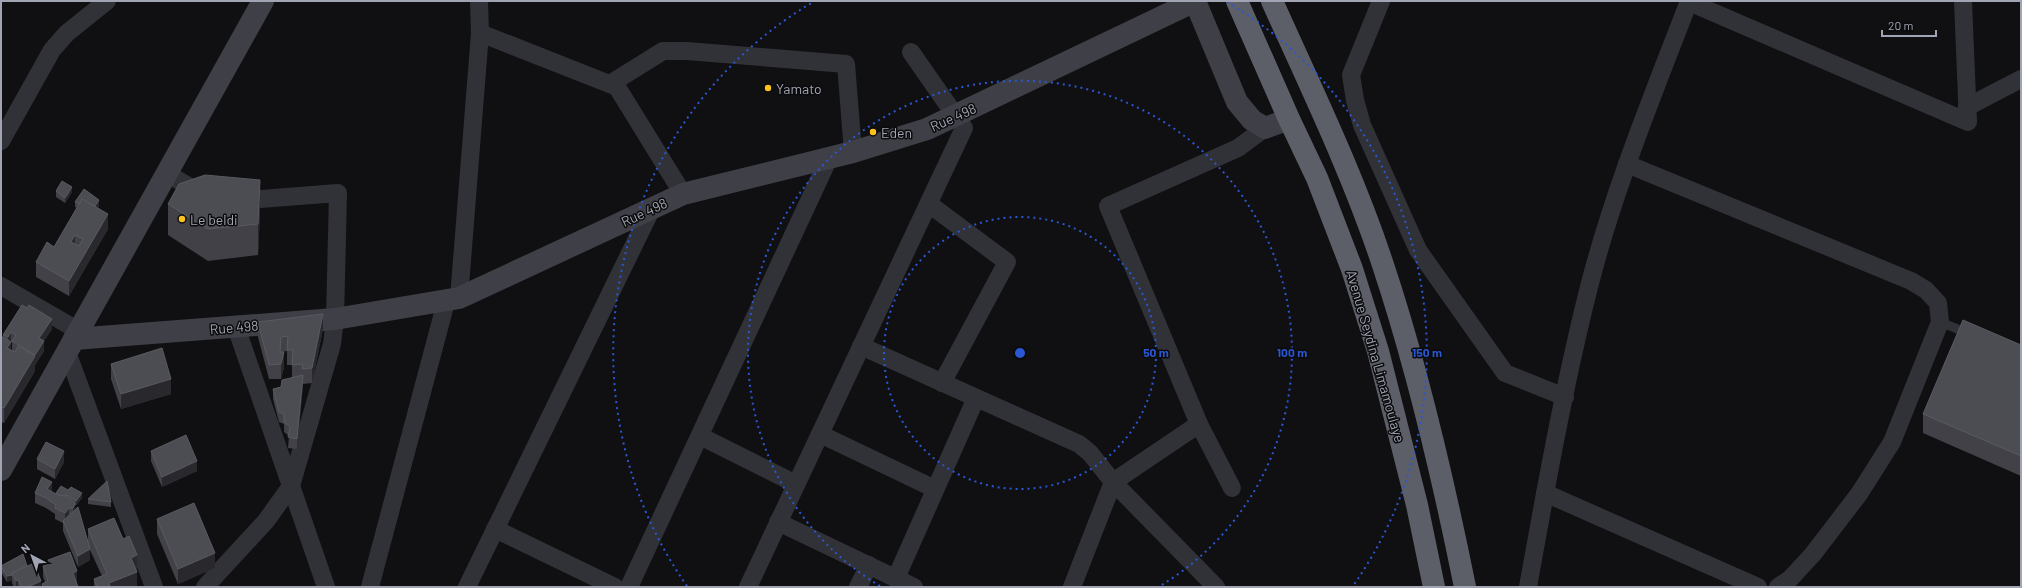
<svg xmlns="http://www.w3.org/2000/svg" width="2022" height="588" viewBox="0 0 2022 588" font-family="Barlow,sans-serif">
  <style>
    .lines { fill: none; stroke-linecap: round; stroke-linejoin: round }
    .lane { stroke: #313237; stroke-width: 9 }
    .street { stroke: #313237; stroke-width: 18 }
    .secondary { stroke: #3f4047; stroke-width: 22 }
    .highway { stroke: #5d5f68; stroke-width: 22 }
    .wall { fill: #414147; fill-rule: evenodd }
    .shaded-wall { fill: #29292d }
    .building { fill: #4c4c53; stroke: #595a62; fill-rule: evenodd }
    .ring { fill: none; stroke: #2a57d4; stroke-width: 2; stroke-dasharray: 2 4 }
    .poi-dot { fill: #fbc11f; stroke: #0b0b0d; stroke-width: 1.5 }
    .labels { text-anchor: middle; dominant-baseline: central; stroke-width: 3; stroke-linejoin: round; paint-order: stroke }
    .poi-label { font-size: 14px; fill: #a1a5b3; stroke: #0b0b0d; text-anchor: start }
    .street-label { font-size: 14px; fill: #a1a5b3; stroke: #0b0b0d }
    .centre { fill: #2a57d4; stroke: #0b0b0d; stroke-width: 2 }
    .ring-label { font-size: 12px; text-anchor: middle; font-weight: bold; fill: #2a57d4; stroke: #0b0b0d; stroke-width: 3; stroke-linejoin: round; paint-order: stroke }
  </style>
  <rect width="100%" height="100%" fill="#101012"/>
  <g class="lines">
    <path class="lane" d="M1940,322L1970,334"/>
    <g class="street">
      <path d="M1381,1L1351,75L1355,100L1362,125L1418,250L1505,373L1565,397"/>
      <path d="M1689,2L1968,122L1963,1"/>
      <path d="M480,33L617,87L683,194"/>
      <path d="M610,84L663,51H687L846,64L853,152"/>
      <path d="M1967,107L2021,79"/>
      <path d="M1,141L52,50L67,33L107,1"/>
      <path d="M1627,164L1911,281L1926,290L1938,303L1940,322L1892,442L1859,494L1813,554L1790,579L1778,587"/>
      <path d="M168,174L203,195"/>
      <path d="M929,204L1007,262L942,383"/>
      <path d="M1,286L79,331"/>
      <path d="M459,298L480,33L479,1"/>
      <path d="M236,327L326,587"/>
      <path d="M861,346L1079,444L1090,453L1113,482L1216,587"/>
      <path d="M67,352L154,587"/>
      <path d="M1199,424L1232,488"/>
      <path d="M820,434L935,489"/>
      <path d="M700,436L796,484"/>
      <path d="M1545,493L1758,587"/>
      <path d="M778,522L914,587"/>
      <path d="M495,529L615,587"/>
      <path d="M896,578L976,398"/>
      <path d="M205,587L266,521L291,486L332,344L335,319L338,193L236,201"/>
      <path d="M370,587L446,302"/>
      <path d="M467,587L652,208"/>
      <path d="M629,587L829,158"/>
      <path d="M748,587L964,128L911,52"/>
      <path d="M858,587L869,565"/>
      <path d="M1072,587L1113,482L1199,424L1108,206L1238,148L1265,128"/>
      <path d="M1528,587C1546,487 1564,386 1589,287C1614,189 1653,95 1689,1"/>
    </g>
    <g class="secondary">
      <path d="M1195,1L1237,102L1252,120L1265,128L1289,119"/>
      <path d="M74,339L335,319L459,298L683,194L853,152L927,129L1195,1"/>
      <path d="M1,470L263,1"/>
    </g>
    <g class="highway">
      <path d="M1237,1L1289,119L1317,178L1352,269L1378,351L1417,505L1434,587"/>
      <path d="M1272,1C1311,88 1353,174 1383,265C1418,370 1443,478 1465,587"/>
    </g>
  </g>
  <g class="wall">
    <path d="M56,191L72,192L65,203L56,197Z"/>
    <path d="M75,202L99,205L98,208L108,229L69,296L36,277V262L54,247L77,208L75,207Z"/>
    <path d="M168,204L260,212L258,255L208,261L168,235Z"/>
    <path d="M22,305L52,329L44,341V351L35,365V371L4,423L1,422V336L3,338V335ZM11,342L12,343V351L11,350Z"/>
    <path d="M258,322L323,329L312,383L303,384L297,449L288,448L289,436L284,432V424L279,422L273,399V389L281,387L292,378V365H287V351L282,352L284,367L281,379H269L258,337Z"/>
    <path d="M2021,345V476L1923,433V414Z"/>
    <path d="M111,364L171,394L121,409L111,379Z"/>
    <path d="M151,451L197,471L162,487L151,461Z"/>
    <path d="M37,459L64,462L55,479L37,469Z"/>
    <path d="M52,492L56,494V493L82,498L75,506V509L88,541V529L123,539L137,570H136L137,587H94V579L102,576L90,550V560L78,567L63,531V523L55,519V514L46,508L35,503V493Z"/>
    <path d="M88,499L111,502V507L88,504Z"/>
    <path d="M157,519L215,568L178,584L157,534Z"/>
    <path d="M48,560L77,581L76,582L78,587H42V584L45,582L43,577V566L48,565Z"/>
    <path d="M1,566H27L41,587H14L12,583V580L7,582L1,572Z"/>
  </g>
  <g class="shaded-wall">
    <path d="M260,180V212L258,255V224Z"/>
    <path d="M72,187V192L65,203V198Z"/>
    <path d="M99,200V205L91,218V212Z"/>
    <path d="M108,214V229L69,296V281Z"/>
    <path d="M75,235V250L71,242Z"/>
    <path d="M323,314V329L312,383V368Z"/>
    <path d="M52,319V329L44,341V351L35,365V355L39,338Z"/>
    <path d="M11,332V357L7,348L8,337Z"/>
    <path d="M284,352V367L281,379V364Z"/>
    <path d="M35,356V371L4,423V408Z"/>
    <path d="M303,375V385L297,449V439Z"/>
    <path d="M171,379V394L121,409V394Z"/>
    <path d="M64,451V462L55,479V469Z"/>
    <path d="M197,461V471L162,487V477Z"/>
    <path d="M52,482V492L47,489Z"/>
    <path d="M82,493V498L76,506V501Z"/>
    <path d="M75,503V513L73,518V508Z"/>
    <path d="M69,508V518L65,523V513Z"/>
    <path d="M90,549V560L78,567V556Z"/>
    <path d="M215,553V568L178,584V569Z"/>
    <path d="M137,555V570L131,573V558Z"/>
    <path d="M77,571V581L73,583V573Z"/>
    <path d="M137,572V587H109V583Z"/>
    <path d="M12,575V580L7,582V576Z"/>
    <path d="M18,580V587H16V581Z"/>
    <path d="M41,581V587H28Z"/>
  </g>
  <g class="building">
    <path d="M205,175L260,180L258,224L208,229L168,204L179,184Z"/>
    <path d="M62,181L72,187L65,198L56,191Z"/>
    <path d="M84,189L99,200L95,206L82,199L79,204L75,202Z"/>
    <path d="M82,199L108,214L69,281L36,262L47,242L54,247ZM75,235L83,239L79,246L71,242Z"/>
    <path d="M22,305L27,308L29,305L52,319L39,338L44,341L35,355L12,341L16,335L11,332L8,337L3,335Z"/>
    <path d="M323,314L312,368L302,369L303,364L292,365L293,350H287L288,336L281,337L280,352H284L281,364L269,365L258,322Z"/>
    <path d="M1963,320L2021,345V456L1923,414Z"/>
    <path d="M1,336L11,342L7,348L15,352L18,346L35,356L4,408L1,407Z"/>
    <path d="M162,348L171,379L121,394L111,364Z"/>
    <path d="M303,375L297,439L288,437L290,427L284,422V414L279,412L273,389L281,387L282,380Z"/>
    <path d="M186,435L197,461L162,477L151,451Z"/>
    <path d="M46,442L64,451L55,469L37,459Z"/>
    <path d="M42,477L52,482L47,489L56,494L65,495L75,503L73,508H69L65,513L55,508L56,505L46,498L35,493Z"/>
    <path d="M107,481L111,502L88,499Z"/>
    <path d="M61,486L68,490L71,487L82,493L76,501L67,495L66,496L58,495L56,493Z"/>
    <path d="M194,503L215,553L178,569L157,519Z"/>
    <path d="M78,507L90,549L78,556L63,521Z"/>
    <path d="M114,518L123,539L129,536L137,555L131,558L137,572L109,583L110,587H97L94,579L107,574L88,529Z"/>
    <path d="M70,552L77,571L73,573L78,587H43L42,584L48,581L43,566L49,564L48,560Z"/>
    <path d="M23,554L27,566L12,573V575L7,576L1,566Z"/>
    <path d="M34,563L41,581L28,587H22L18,580L16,581L12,573Z"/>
  </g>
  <g class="ring">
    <circle cx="1020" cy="353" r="136"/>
    <path d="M880 586A272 272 0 1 1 1160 586"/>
    <path d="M687 586A407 407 0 0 1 813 2M1227 2A407 407 0 0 1 1353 586"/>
  </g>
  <g class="poi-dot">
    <circle cx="768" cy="88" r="4"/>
    <circle cx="873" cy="132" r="4"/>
    <circle cx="182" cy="219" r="4"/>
  </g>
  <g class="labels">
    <g class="poi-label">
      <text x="776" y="88">Yamato</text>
      <text x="881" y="132">Eden</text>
      <text x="190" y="219">Le beldi</text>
    </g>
    <g class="street-label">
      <text transform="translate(953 117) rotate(-24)">Rue 498</text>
      <text transform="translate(644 212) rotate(-25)">Rue 498</text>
      <text transform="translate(234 327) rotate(-5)">Rue 498</text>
      <text transform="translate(1376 356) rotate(74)">Avenue Seydina Limamoulaye</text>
    </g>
  </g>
  <circle cx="1020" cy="353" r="6" class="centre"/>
  <g class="ring-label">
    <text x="1156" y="357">50 m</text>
    <text x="1292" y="357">100 m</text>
    <text x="1427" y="357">150 m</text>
  </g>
  <rect width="2022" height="588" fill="none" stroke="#a1a5b3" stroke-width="4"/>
  <g transform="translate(32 556) rotate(319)" stroke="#0b0b0d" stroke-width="3" paint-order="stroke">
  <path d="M0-3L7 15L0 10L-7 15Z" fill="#a1a5b3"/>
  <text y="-6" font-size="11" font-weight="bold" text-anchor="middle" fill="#a1a5b3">N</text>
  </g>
  <path d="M1882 30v6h54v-6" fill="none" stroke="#a1a5b3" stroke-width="2"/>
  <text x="1888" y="30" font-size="12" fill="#a1a5b3" stroke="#0b0b0d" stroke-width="3" paint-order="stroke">20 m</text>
</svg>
